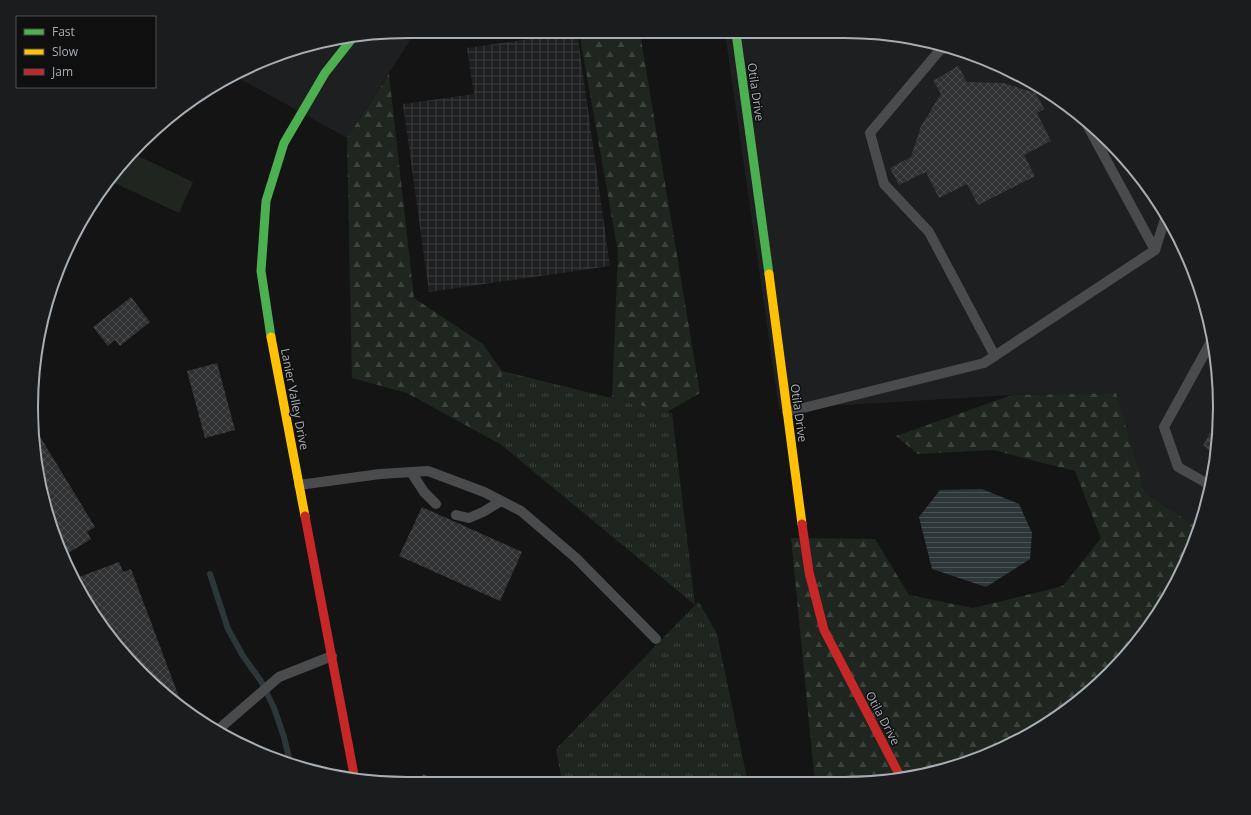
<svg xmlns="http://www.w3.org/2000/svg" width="1251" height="815" viewBox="0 0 1251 815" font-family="'Open Sans',sans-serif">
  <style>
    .built { fill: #1e1f20 }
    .industrial { fill: url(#industrial-grid) }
    .grass { fill: url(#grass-tufts) }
    .forest { fill: url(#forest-firs) }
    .pitch { fill: #1f251f }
    .water { fill: url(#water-rules) }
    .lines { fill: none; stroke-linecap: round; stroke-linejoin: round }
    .stream { stroke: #2d3639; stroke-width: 6 }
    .building { fill: url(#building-cross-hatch) }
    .lane { stroke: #494b4d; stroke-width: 10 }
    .fast { stroke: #4caf50; stroke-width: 9 }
    .slow { stroke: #ffc107; stroke-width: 9 }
    .jam { stroke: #c62828; stroke-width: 9 }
    .labels { text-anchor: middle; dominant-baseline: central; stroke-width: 3; stroke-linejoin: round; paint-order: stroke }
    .street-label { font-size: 12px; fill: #a7aeb4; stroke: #0f0f10 }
    .rim { fill: none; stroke: #a7aeb4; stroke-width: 2 }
  </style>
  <defs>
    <pattern id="industrial-grid" width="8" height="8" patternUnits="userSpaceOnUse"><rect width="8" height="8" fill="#1e1f20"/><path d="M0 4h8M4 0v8" fill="none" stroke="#3c3d3e"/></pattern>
    <pattern id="grass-tufts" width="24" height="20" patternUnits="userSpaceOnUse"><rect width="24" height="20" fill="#1f251f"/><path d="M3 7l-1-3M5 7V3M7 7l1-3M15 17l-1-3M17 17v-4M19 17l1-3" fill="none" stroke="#3d423d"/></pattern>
    <pattern id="forest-firs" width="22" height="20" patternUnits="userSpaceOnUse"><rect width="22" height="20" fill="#1f251f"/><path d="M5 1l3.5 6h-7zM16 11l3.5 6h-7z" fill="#3d423d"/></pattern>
    <pattern id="water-rules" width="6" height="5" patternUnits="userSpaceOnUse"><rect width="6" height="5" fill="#2d3639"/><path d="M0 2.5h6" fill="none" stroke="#495153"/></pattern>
    <pattern id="building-cross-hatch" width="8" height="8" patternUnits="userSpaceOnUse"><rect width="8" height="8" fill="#303132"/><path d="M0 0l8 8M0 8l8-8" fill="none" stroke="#4b4c4d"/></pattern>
  </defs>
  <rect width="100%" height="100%" fill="#141415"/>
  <g class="built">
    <path d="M407,31H416L347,138L235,76L287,51Z"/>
    <path d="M725,33L893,34L1010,70L1092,124L1142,178L1181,241L1207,310L1219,383L1217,456L1200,529L1145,493L1115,393L1012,395L779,409Z"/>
  </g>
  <path class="industrial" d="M577,32L610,266L429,292L403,104L474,94L467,48Z"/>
  <path class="grass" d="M502,371L672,413L695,605L699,602L717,634L748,783L562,782L556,749L695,605L500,444Z"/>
  <g class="forest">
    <path d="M579,32L640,33L700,393L667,412L612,398L618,252Z"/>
    <path d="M389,74L414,298L483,344L502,371L500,444L407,393L352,378L347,138Z"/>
    <path d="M1116,393L1145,493L1200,529L1170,596L1127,656L1073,706L1010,745L941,771L868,783H815L791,538L875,539L909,595L973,608L1063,586L1101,538L1075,471L993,450L918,454L896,436L1012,395Z"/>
  </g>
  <path class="pitch" d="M134,154L193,182L179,213L110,181L113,174Z"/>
  <path class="water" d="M982,489L1019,504L1032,533L1030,559L986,587L932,569L919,517L940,490Z"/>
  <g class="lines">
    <path class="stream" d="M210,574L228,629L243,656L261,681L274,708L284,737L290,762"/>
  </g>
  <g class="building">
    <path d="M958,66L967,82L1003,83L1036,93L1044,109L1037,113L1051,141L1024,155L1035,176L978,205L967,184L939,198L926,172L899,185L890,168L911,157L921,126L941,94L933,81Z"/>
    <path d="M131,297L150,322L120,346L115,340L108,346L93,327Z"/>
    <path d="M217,363L235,430L205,438L187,371Z"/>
    <path d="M1218,417L1217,446V454L1203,446Z"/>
    <path d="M36,430L95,527L87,532L91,539L65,555L44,505Z"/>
    <path d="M422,507L522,552L500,601L399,556Z"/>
    <path d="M119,562L123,572L131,569L182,705L159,691L82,596L79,591L83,589L79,577Z"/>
    <path d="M423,774L441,781H420Z"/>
  </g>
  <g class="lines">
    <g class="lane">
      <path d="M943,49L940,50L870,133L884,184L929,232L995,356"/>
      <path d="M1155,250L1166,216"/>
      <path d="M787,412L984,363L1155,250L1084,119"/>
      <path d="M411,472L424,492L436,504"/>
      <path d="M299,485L380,474L428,471L484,492L521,511L576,558L656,639"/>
      <path d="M1210,485L1178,467L1164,427L1212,340"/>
      <path d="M456,515L469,518L483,512L501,501"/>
      <path d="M220,728L279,677L332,656"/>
    </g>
    <g class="fast">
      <path d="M736,33L769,274"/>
      <path d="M271,337L261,271L266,201L284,143L325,73L351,40"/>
    </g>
    <g class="slow">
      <path d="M769,274L802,524"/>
      <path d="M271,337L305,516"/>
    </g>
    <g class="jam">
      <path d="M305,516L355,780"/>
      <path d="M802,524L809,572L824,630L901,778"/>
    </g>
  </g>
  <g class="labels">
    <g class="street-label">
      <text transform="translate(756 92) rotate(82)">Otila Drive</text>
      <text transform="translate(295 399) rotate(79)">Lanier Valley Drive</text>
      <text transform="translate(799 413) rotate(82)">Otila Drive</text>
      <text transform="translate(883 718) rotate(62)">Otila Drive</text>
    </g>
  </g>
  <path d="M0 0H1251V815H0ZM407 38H844A369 369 0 0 1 1213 407V408A369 369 0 0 1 844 777H407A369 369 0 0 1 38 408V407A369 369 0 0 1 407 38Z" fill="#1b1c1d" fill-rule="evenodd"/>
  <path class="rim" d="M407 38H844A369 369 0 0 1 1213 407V408A369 369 0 0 1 844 777H407A369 369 0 0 1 38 408V407A369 369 0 0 1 407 38Z"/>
  <rect x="16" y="16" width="140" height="72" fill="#0f0f10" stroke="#4c4f52"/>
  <rect x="24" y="29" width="20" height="6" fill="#4caf50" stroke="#4c4f52"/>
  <text x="52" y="36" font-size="12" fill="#a7aeb4">Fast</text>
  <rect x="24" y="49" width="20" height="6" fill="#ffc107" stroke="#4c4f52"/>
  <text x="52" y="56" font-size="12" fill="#a7aeb4">Slow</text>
  <rect x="24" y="69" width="20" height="6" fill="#c62828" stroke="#4c4f52"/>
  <text x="52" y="76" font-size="12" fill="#a7aeb4">Jam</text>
</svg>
